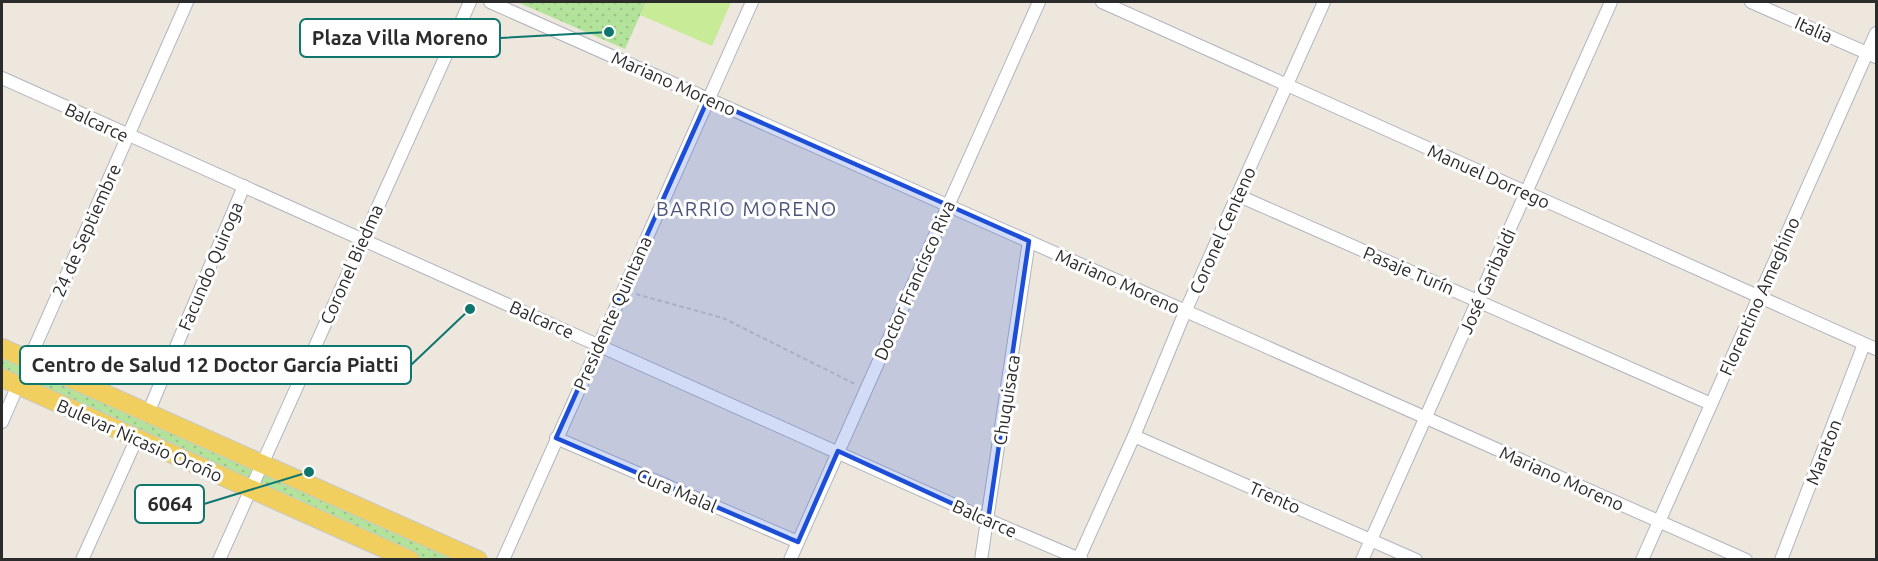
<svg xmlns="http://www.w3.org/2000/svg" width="1878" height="561" viewBox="0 0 1878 561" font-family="Ubuntu,sans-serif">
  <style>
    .grass { fill: url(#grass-dots) }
    .pitch { fill: #c7eb96 }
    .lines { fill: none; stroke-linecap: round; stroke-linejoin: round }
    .street-casing { stroke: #b1b4bf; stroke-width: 14 }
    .primary-casing { stroke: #c8c8c8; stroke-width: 20 }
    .path { stroke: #c8c8c8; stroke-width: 2; stroke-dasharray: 4.5 3; stroke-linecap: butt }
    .street { stroke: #fff; stroke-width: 12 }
    .primary { stroke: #f0cf5f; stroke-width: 18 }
    .marked { fill: #1d4ed8; fill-opacity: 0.2; stroke: #1d4ed8; stroke-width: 4.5; stroke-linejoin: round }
    .labels { text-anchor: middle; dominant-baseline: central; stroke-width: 6; stroke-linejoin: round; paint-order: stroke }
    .street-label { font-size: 18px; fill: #2b2b2b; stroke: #fff }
    .neighbourhood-label { font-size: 20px; letter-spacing: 1.5px; fill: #4b547c; stroke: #fff }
    .leader { fill: none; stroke: #0f766e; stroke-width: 2 }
    .callout-dot { fill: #0f766e; stroke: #fff; stroke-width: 2 }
    .callout { fill: #fff; stroke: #0f766e; stroke-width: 2 }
    .callout-label { font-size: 20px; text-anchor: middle; font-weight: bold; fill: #2b2b2b }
  </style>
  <defs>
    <pattern id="grass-dots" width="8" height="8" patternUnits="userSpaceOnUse" patternTransform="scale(1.5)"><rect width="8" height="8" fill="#b3e39b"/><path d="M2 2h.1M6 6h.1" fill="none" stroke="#9ac386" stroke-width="1.8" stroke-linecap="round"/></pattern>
  </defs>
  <rect width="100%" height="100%" fill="#ede7de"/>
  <g class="grass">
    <path d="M517,2H646L625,49Z"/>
    <path d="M2,348L478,559H410L2,378Z"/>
  </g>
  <path class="pitch" d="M646,2H731L712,46L640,15Z"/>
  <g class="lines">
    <defs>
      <g id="street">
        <path d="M490,2L1746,560"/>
        <path d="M1102,2L1876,349"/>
        <path d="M1751,2L1876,57"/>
        <path d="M2,78L988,520L1082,560"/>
        <path d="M1237,195L1711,404"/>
        <path d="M29,360L187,2"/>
        <path d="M148,413L244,186"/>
        <path d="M2,422L18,385"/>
        <path d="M1134,436L1416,560"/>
        <path d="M556,438L798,542"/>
        <path d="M1079,558L1134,436L1185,312L1324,2"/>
        <path d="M82,560L137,438"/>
        <path d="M219,560L470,2"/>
        <path d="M503,560L752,2"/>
        <path d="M790,560L1039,2"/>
        <path d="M981,560L1029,241"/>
        <path d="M1362,560L1611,2"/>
        <path d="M1642,560L1876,33"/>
        <path d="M1781,560L1864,344"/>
      </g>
      <g id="primary">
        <path d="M2,348L478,560"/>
        <path d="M2,378L410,560"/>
      </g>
    </defs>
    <use href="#street" class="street-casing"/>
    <use href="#primary" class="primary-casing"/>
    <path class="path" d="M636,294L723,318L855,384"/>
    <use href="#street" class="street"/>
    <use href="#primary" class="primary"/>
  </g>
  <path class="marked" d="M708,99L1029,241L988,520L838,451L798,542L556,438Z"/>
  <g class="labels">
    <g class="street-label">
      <text transform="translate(1814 29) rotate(24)">Italia</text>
      <text transform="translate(674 83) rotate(24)">Mariano Moreno</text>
      <text transform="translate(97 122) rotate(25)">Balcarce</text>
      <text transform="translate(1489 176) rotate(24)">Manuel Dorrego</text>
      <text transform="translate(86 230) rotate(-66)">24 de Septiembre</text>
      <text transform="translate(1222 230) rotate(-66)">Coronel Centeno</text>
      <text transform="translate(351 264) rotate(-66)">Coronel Biedma</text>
      <text transform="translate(210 266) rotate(-67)">Facundo Quiroga</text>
      <text transform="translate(1409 270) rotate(23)">Pasaje Turín</text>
      <text transform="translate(914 280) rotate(-66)">Doctor Francisco Riva</text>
      <text transform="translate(1118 281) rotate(24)">Mariano Moreno</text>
      <text transform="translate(1487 281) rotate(-66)">José Garibaldi</text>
      <text transform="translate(1759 296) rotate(-66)">Florentino Ameghino</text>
      <text transform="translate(612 313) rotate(-66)">Presidente Quintana</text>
      <text transform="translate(542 319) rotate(24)">Balcarce</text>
      <text transform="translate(1006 400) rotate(-81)">Chuquisaca</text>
      <text transform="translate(140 440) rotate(24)">Bulevar Nicasio Oroño</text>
      <text transform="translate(1823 452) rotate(-69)">Maraton</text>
      <text transform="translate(1562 478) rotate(24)">Mariano Moreno</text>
      <text transform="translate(677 490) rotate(23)">Cura Malal</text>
      <text transform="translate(1275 497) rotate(24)">Trento</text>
      <text transform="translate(985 518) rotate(24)">Balcarce</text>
    </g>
    <g class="neighbourhood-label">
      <text x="747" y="208">BARRIO MORENO</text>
    </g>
  </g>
  <path class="leader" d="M609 32L500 38M470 309L411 365M309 472L204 504"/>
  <g class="callout-dot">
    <circle cx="609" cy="32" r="6"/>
    <circle cx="470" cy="309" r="6"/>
    <circle cx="309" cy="472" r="6"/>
  </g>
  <g class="callout">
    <rect x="300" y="19" width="200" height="38" rx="6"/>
    <rect x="20" y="346" width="391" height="38" rx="6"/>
    <rect x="135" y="485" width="69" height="38" rx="6"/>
  </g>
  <g class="callout-label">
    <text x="400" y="45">Plaza Villa Moreno</text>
    <text x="215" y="372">Centro de Salud 12 Doctor García Piatti</text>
    <text x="170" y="511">6064</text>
  </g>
  <rect width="1878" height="561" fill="none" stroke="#2b2b2b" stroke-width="6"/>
</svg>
